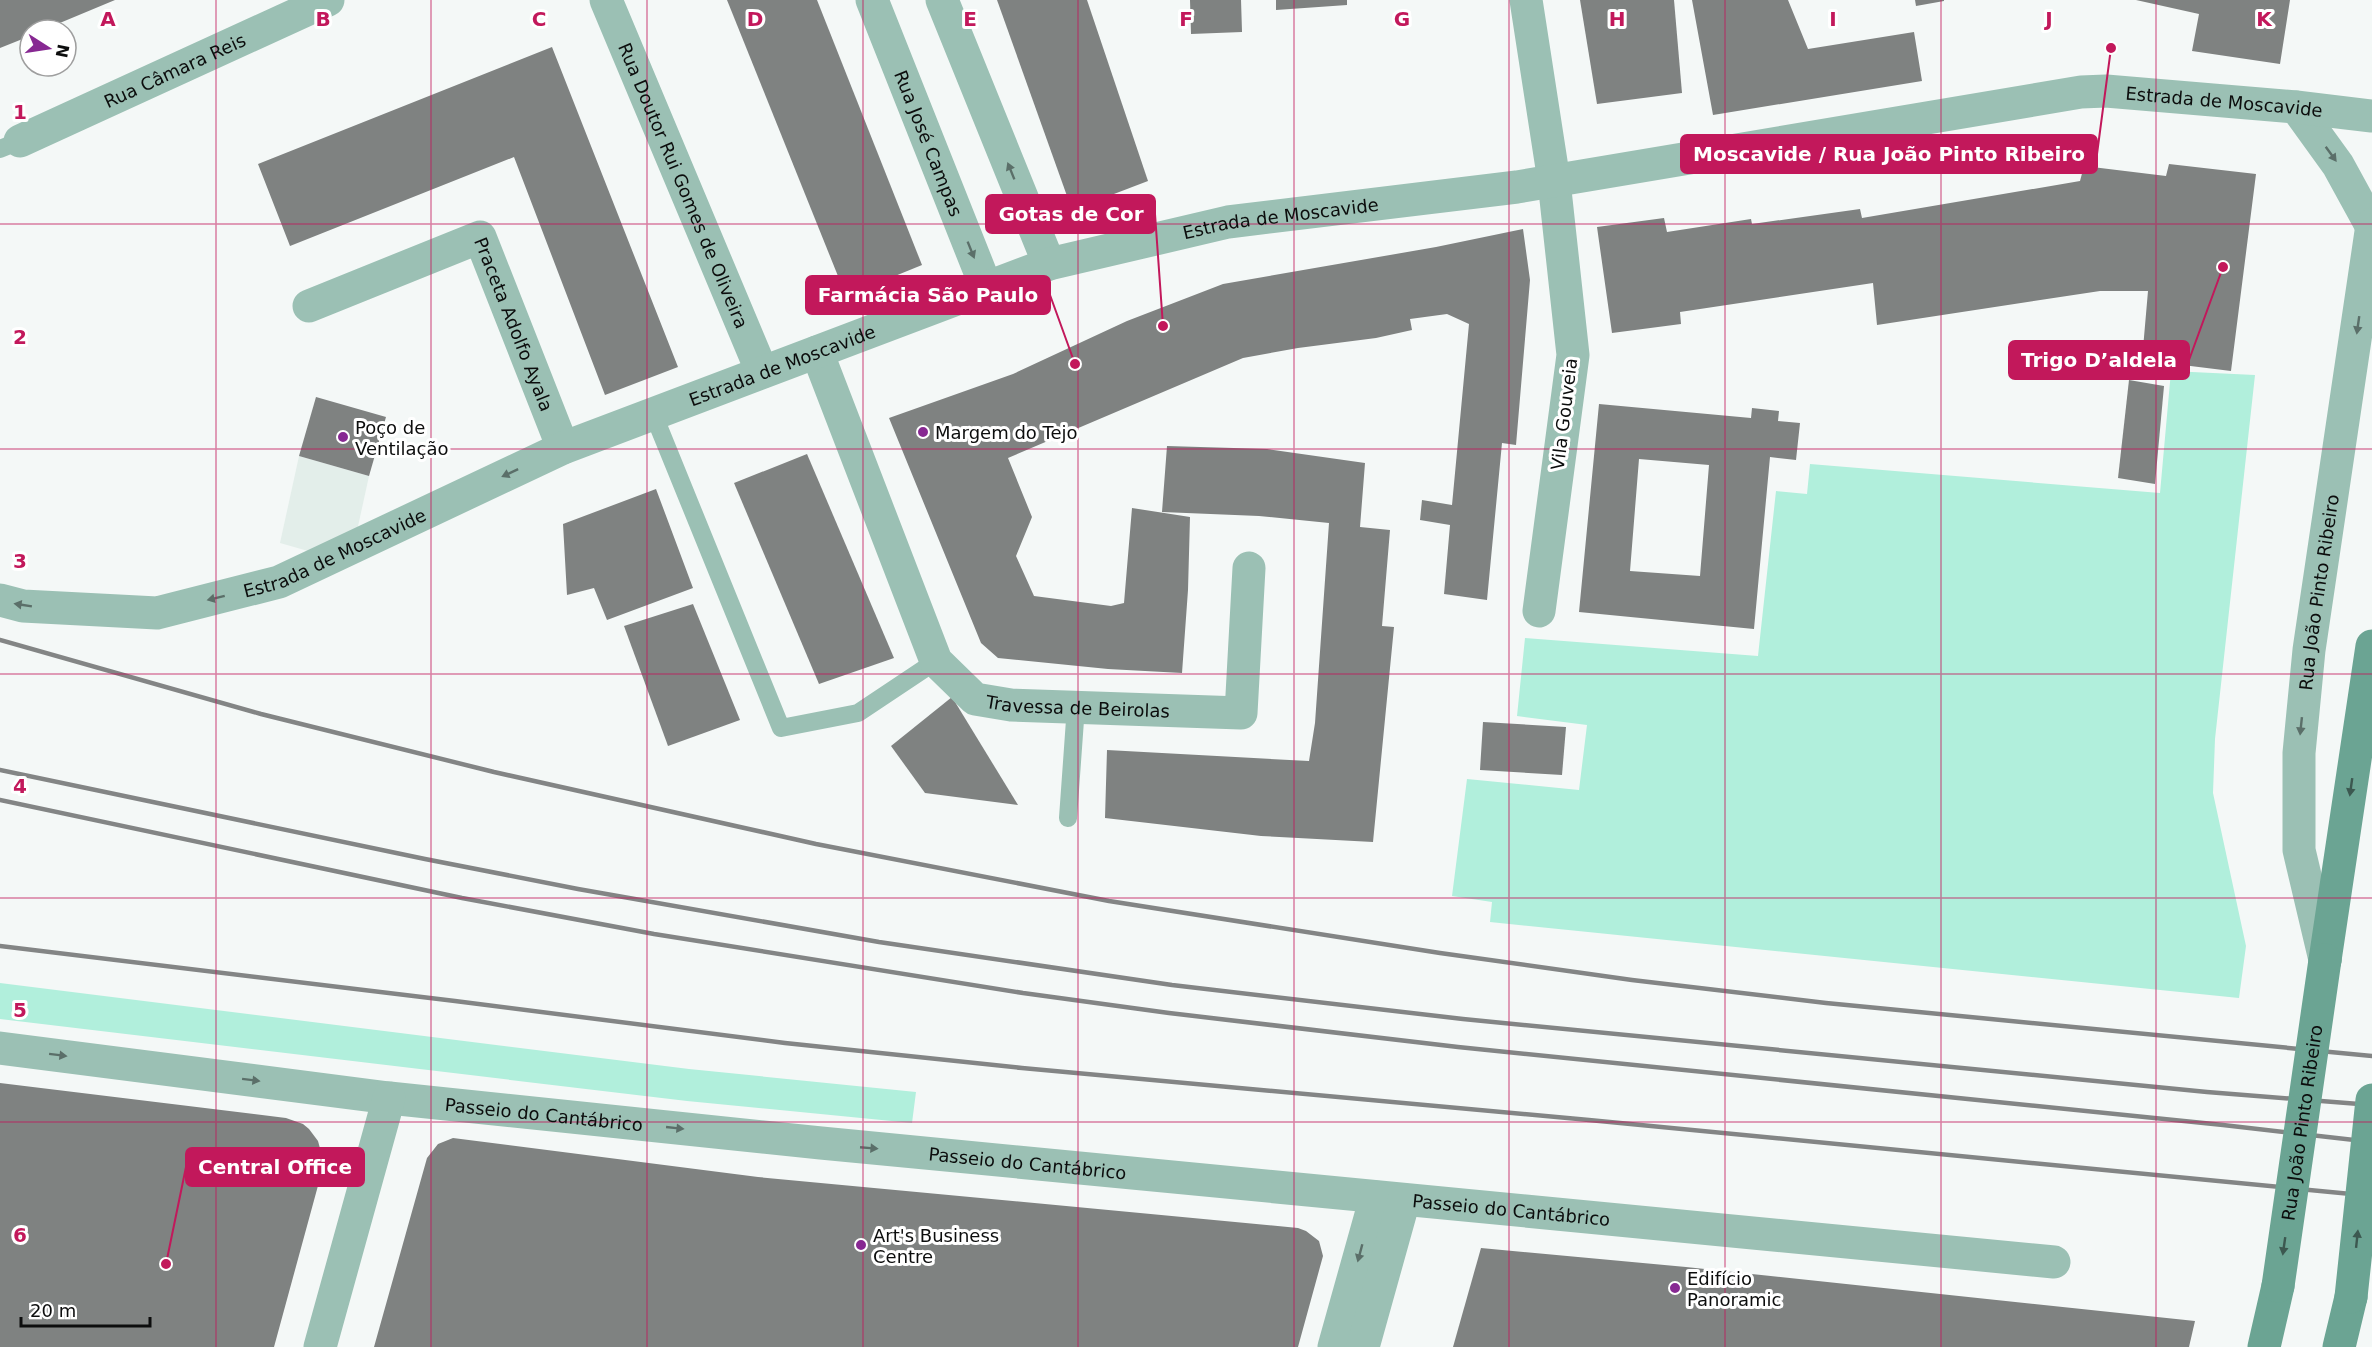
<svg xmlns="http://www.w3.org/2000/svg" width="2372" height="1347" viewBox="0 0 2372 1347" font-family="'DejaVu Sans',sans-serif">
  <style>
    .built { fill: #e3eeea }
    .green { fill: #b1efdc }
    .building { fill: #7f8281; fill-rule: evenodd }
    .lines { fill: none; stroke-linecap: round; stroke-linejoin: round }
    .service { stroke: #9bc0b4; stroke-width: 18 }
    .minor { stroke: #9bc0b4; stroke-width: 33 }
    .secondary { stroke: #6ba493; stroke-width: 33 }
    .rail { stroke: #838585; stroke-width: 4.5 }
    .secondary-bridge { stroke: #6ba493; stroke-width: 33 }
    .oneway { fill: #5b6f69 }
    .oneway2 { fill: #3c5850 }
    .grid { fill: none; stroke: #c2185b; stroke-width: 1.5; stroke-opacity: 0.55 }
    .poi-dot { fill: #872892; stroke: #fff; stroke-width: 2 }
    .labels { text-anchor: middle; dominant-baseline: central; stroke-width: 6; stroke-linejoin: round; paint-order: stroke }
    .street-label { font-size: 18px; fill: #0c0d0d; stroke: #fff }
    .poi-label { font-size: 18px; fill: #0c0d0d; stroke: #fff; text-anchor: start }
    .grid-label { font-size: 20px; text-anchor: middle; font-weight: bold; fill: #c2185b; stroke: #fff; stroke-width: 6; stroke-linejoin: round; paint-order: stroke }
    .leader { fill: none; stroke: #c2185b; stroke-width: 2 }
    .callout-dot { fill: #c2185b; stroke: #fff; stroke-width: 2 }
    .callout { fill: #c2185b; stroke: #c2185b; stroke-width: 2 }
    .callout-label { font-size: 20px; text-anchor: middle; font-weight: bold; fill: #fff }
  </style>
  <rect width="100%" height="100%" fill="#f4f8f7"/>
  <path class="built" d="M299,456L369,476L350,563L280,543Z"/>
  <g class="green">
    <path d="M2171,371L2255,375L2215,739L2213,793L2246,946L2239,998L1490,922L1492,902L1452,896L1467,779L1579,790L1587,725L1517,716L1525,638L1758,656L1776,491L1807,494L1810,464L2160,493Z"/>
    <path d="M0,983L689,1069L916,1092L912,1123L687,1101L0,1019Z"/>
  </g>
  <g class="building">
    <path d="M0,0H115L43,30H30V36L0,48Z"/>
    <path d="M727,0H817L922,265L846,296Z"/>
    <path d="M997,0H1087L1148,181L1072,210Z"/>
    <path d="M1190,0H1241L1242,32L1191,34Z"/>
    <path d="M1276,0H1347V5L1276,10Z"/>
    <path d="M1580,0H1674L1682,93L1597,104Z"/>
    <path d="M1692,0H1788L1808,49L1914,32L1922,81L1713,115Z"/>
    <path d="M1915,0H1944V1L1916,6Z"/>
    <path d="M2136,0H2290L2280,64L2192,51L2199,14Z"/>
    <path d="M552,47L678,367L605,395L514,157L290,246L258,164Z"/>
    <path d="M2169,164L2256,174L2231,371L2142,360L2148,291H2100L1877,325L1873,283L1680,312L1681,324L1612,333L1597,227L1664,218L1667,232L1751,219L1752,224L1860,209L1862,218L2080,181L2084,166L2166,176Z"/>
    <path d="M1523,229L1530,280L1516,445L1502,443L1487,600L1444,594L1450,525L1420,520L1422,500L1452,505L1469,324L1447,314L1410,319L1412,330L1376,338L1298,348L1243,358L1008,458L1032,517L1016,556L1034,596L1111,606L1124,603L1132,508L1190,517L1188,590L1182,673L1108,669L998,658L981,643L889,418L1013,374L1127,321L1223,284L1436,247Z"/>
    <path d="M2129,380L2164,386L2155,484L2118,478Z"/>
    <path d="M316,397L386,417L369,476L299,456Z"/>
    <path d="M1599,404L1751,418L1752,408L1779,411L1778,421L1800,423L1796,460L1770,457L1754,629L1579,612ZM1639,459L1709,465L1700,576L1630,571Z"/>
    <path d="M1167,446L1267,449L1365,463L1360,527L1390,530L1382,626L1394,627L1373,842L1261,836L1105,818L1107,750L1309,761L1315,723L1329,523L1259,516L1162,512Z"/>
    <path d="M807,454L894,658L819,684L734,483Z"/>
    <path d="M656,489L693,588L607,620L594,588L567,595L563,524Z"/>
    <path d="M693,604L740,720L668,746L624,626Z"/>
    <path d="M952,697L1018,805L925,793L891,746Z"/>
    <path d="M1483,722L1566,727L1562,775L1480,770Z"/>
    <path d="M0,1083L286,1118L303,1124L309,1129L318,1141L321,1152L319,1182L274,1347H0Z"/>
    <path d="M453,1138L758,1177L1298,1228L1306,1231L1319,1241L1323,1256L1298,1347H374L427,1158L438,1144Z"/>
    <path d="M1481,1248L1686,1267L2195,1321L2189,1347H1453Z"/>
  </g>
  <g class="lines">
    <g class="service">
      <path d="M0,149L20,141"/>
      <path d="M653,413L781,728L858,713L936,661"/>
      <path d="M1068,818L1076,706"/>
    </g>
    <g class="minor">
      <path id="s1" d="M606,0L762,372"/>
      <path id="s2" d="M872,0L986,287"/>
      <path d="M942,0L1049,264"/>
      <path d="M1526,0L1554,181L1573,355L1539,611"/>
      <path d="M2296,107L2338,165L2372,227"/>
      <path id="s3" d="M20,141L328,0"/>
      <path id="s4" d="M309,306L480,237L563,448"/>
      <path id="s5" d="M817,352L936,661L975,699L1011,705L1241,713L1249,568"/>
      <path id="s6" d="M0,600L23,606L157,613L279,582L563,448L1049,264L1228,222L1517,187L2081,92L2106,91L2296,107L2372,116"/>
      <path id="s7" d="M2325,960L2299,850V753L2309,650L2372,225"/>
      <path id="s8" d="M0,1048L389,1098L821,1143L2054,1262"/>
      <path d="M320,1347L389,1098"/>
      <path d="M1334,1347L1376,1197"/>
      <path d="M1363,1347L1404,1200"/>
    </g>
    <g class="secondary">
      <path d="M2325,960L2372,646"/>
      <path d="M2264,1347L2278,1286"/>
      <path d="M2339,1347L2351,1297"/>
    </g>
    <g class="rail">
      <path d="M0,640L261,714L494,772L816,844L1109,901L1440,953L1632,980L1826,1003L2372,1056"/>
      <path d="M0,770L425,859L578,889L879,942L1172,985L1463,1019L2207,1092L2372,1105"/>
      <path d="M0,800L462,898L654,934L1023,993L1169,1013L1458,1047L2223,1125L2372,1142"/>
      <path d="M0,946L455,1001L785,1043L1022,1068L1589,1120L2372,1196"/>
    </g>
    <g class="secondary-bridge">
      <path id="s9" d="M2278,1286L2325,960"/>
      <path d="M2351,1297L2372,1100"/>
    </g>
  </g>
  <defs><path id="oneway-solid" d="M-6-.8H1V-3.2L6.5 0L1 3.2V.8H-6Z" transform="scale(1.5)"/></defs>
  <g class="oneway">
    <use href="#oneway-solid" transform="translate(2331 154) rotate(54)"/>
    <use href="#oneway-solid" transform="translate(1011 171) rotate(-112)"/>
    <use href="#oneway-solid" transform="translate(971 250) rotate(68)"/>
    <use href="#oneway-solid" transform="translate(2358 325) rotate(98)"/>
    <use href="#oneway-solid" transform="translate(510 473) rotate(155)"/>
    <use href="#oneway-solid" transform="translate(216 598) rotate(166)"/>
    <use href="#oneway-solid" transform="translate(23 605) rotate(-171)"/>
    <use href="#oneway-solid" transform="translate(2301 726) rotate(96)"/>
    <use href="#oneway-solid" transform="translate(58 1055) rotate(7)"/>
    <use href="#oneway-solid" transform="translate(251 1080) rotate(7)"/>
    <use href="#oneway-solid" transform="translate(675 1128) rotate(6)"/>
    <use href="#oneway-solid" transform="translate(869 1148) rotate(5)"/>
    <use href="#oneway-solid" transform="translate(1360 1253) rotate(105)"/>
  </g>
  <g class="oneway2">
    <use href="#oneway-solid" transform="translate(2351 787) rotate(98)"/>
    <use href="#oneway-solid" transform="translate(2357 1239) rotate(-84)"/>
    <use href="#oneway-solid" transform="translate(2284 1246) rotate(98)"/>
  </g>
  <path class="grid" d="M216,0V1347M431,0V1347M647,0V1347M863,0V1347M1078,0V1347M1294,0V1347M1509,0V1347M1725,0V1347M1941,0V1347M2156,0V1347M0,224H2372M0,449H2372M0,674H2372M0,898H2372M0,1122H2372"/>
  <g class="poi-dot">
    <circle cx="923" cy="432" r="6"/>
    <circle cx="343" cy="437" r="6"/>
    <circle cx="861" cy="1245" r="6"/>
    <circle cx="1675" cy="1288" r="6"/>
  </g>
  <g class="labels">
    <g class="street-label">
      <text stroke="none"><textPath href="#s3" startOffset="170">Rua Câmara Reis</textPath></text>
      <text stroke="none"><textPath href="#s6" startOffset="2308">Estrada de Moscavide</textPath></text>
      <text stroke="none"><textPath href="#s2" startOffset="154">Rua José Campas</textPath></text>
      <text stroke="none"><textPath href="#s1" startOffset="201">Rua Doutor Rui Gomes de Oliveira</textPath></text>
      <text stroke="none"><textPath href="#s6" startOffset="1354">Estrada de Moscavide</textPath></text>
      <text stroke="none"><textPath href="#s4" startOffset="278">Praceta Adolfo Ayala</textPath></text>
      <text stroke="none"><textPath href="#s6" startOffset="832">Estrada de Moscavide</textPath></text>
      <text transform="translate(1564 414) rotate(-83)">Vila Gouveia</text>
      <text stroke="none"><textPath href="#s6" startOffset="346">Estrada de Moscavide</textPath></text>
      <text stroke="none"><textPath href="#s7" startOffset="372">Rua João Pinto Ribeiro</textPath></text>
      <text stroke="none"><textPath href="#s5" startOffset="489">Travessa de Beirolas</textPath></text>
      <text stroke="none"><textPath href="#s8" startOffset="548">Passeio do Cantábrico</textPath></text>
      <text stroke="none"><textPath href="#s9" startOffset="165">Rua João Pinto Ribeiro</textPath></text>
      <text stroke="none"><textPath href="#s8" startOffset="1034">Passeio do Cantábrico</textPath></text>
      <text stroke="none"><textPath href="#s8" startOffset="1520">Passeio do Cantábrico</textPath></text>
    </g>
    <g class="poi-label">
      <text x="355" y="427">Poço de<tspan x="355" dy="21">Ventilação</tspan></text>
      <text x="935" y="432">Margem do Tejo</text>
      <text x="873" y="1235">Art's Business<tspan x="873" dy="21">Centre</tspan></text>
      <text x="1687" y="1278">Edifício<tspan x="1687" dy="21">Panoramic</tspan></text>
    </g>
  </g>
  <g class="grid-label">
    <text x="108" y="26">A</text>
    <text x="323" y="26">B</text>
    <text x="539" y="26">C</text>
    <text x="755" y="26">D</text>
    <text x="970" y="26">E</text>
    <text x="1186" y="26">F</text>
    <text x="1402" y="26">G</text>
    <text x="1617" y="26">H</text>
    <text x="1833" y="26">I</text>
    <text x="2049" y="26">J</text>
    <text x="2264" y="26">K</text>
    <text x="20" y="119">1</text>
    <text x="20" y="344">2</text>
    <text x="20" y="568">3</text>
    <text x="20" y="793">4</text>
    <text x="20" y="1017">5</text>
    <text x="20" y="1242">6</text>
  </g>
  <path class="leader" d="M2111 48L2097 154M1163 326L1155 214M1075 364L1050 295M2223 267L2189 360M166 1264L186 1167"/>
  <g class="callout-dot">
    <circle cx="2111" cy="48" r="6"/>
    <circle cx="1163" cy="326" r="6"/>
    <circle cx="1075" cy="364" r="6"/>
    <circle cx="2223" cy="267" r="6"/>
    <circle cx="166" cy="1264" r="6"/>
  </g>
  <g class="callout">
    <rect x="1681" y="135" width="416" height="38" rx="6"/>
    <rect x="986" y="195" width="169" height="38" rx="6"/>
    <rect x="806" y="276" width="244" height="38" rx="6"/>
    <rect x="2009" y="341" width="180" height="38" rx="6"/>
    <rect x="186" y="1148" width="178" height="38" rx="6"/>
  </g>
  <g class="callout-label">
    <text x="1889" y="161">Moscavide / Rua João Pinto Ribeiro</text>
    <text x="1071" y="221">Gotas de Cor</text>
    <text x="928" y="302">Farmácia São Paulo</text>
    <text x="2099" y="367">Trigo D’aldela</text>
    <text x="275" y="1174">Central Office</text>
  </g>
  <g transform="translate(48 48) rotate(102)"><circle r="28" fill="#ffffff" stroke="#9e9e9e" stroke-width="1.5"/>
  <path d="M0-4.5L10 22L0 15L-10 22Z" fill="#872892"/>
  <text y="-9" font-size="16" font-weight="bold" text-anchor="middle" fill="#0c0d0d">N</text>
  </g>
  <path d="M21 1317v9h129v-9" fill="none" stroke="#0c0d0d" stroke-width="3"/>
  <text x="30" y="1317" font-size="18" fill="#0c0d0d" stroke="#ffffff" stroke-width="4.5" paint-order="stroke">20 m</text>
</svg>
